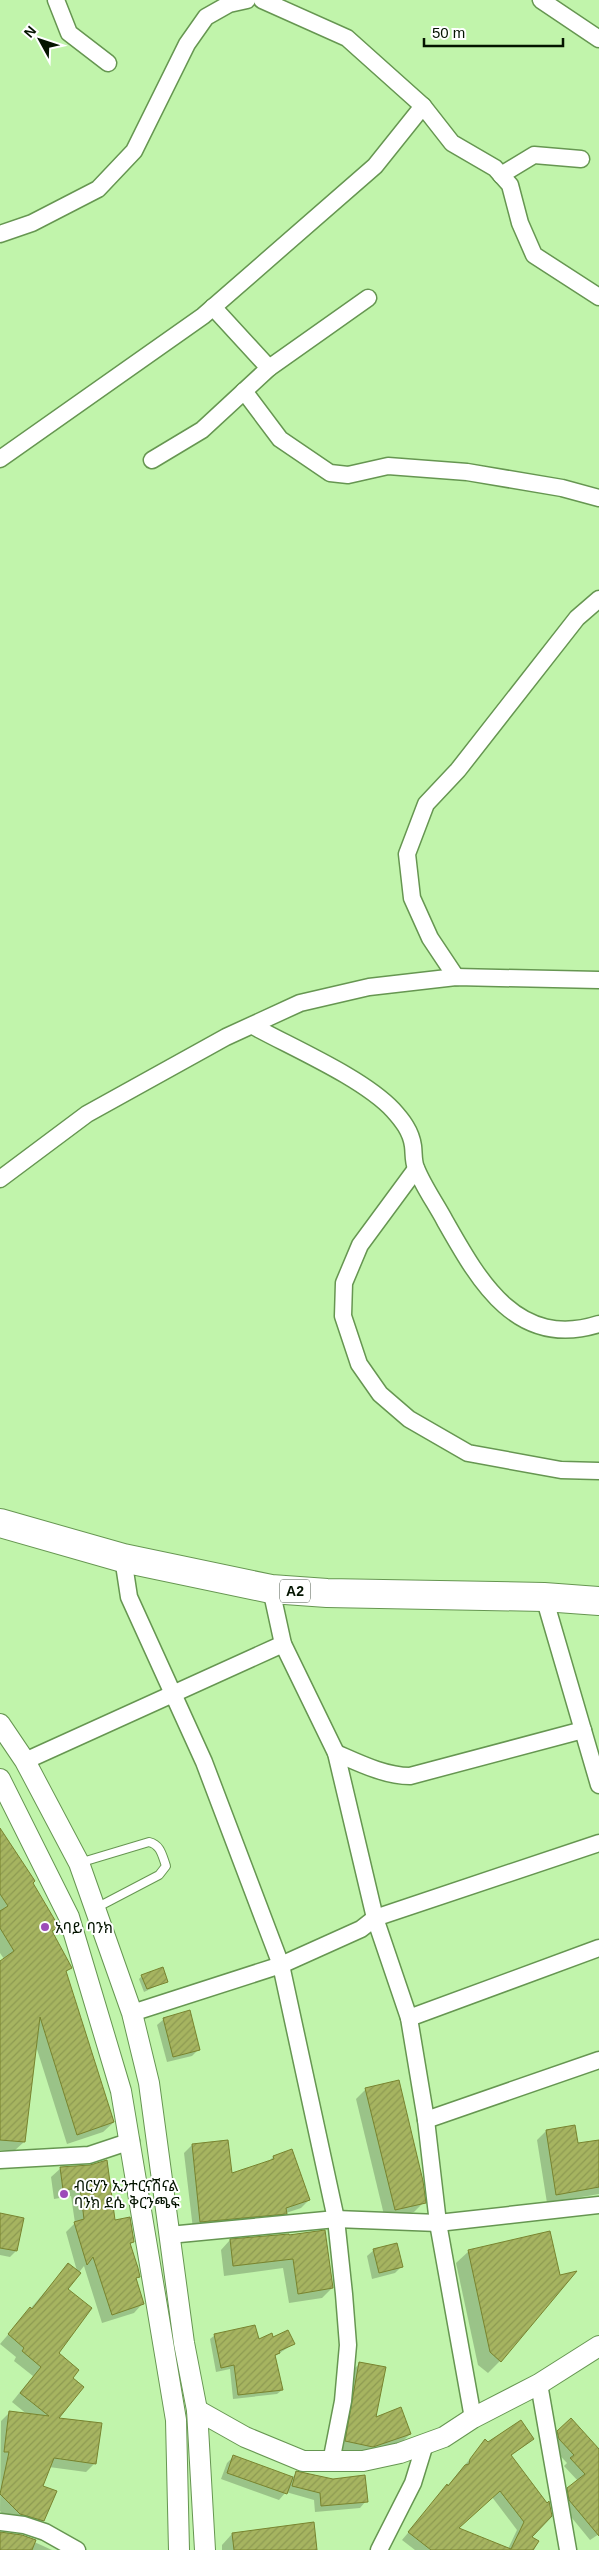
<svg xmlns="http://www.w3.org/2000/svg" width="599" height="2550" viewBox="0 0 599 2550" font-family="Arial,'Noto Sans Ethiopic',sans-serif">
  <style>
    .shadow { fill: #0003; fill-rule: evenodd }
    .building { fill: url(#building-hatch); stroke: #78842f; fill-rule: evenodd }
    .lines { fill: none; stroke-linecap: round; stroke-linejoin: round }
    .service-casing { stroke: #669651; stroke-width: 10 }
    .minor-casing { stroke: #669651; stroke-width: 19 }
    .tertiary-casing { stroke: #669651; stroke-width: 22 }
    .trunk-casing { stroke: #669651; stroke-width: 30 }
    .service { stroke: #fff; stroke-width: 8 }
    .minor { stroke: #fff; stroke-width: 16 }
    .tertiary { stroke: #fff; stroke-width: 20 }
    .trunk { stroke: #fff; stroke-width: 28 }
    .poi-dot { fill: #9d4bb9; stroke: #fff; stroke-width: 2 }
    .labels { text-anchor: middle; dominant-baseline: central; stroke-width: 4; stroke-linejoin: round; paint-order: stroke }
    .shield { fill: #fff; stroke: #4f5a4c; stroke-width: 1 }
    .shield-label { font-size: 14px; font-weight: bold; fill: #041400 }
    .poi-label { font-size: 15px; fill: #041400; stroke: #fff; text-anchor: start }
  </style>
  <defs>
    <pattern id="building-hatch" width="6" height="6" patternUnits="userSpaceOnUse" patternTransform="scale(1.25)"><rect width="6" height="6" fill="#a6b460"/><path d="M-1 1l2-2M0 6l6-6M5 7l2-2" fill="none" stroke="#8d9a52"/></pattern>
  </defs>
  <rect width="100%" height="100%" fill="#c1f4ab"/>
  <g class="shadow">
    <path d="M0,1838L57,1927L51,1933L70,1968L65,1973L113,2123L103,2132L67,2144L35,2043L24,2142L14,2151L0,2150V1962L4,1959L0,1953Z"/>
    <path d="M142,1976L167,1981L144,1992L139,1979Z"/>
    <path d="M164,2019L199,2049L192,2056L167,2062L157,2025Z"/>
    <path d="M366,2089L424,2202L414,2212L385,2219L356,2099Z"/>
    <path d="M546,2131L577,2144L599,2141V2194L547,2203L537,2140Z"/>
    <path d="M192,2145L231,2175L268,2162L273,2157L309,2200L301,2208L286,2213L277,2221L193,2229L184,2153Z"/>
    <path d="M61,2168L133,2242L130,2245L139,2276L135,2280L143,2303L134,2313L102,2323L84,2266L66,2289L57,2353L71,2378L57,2418L95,2463L86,2472L49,2467L41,2486L43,2520L34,2529L11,2523L0,2511L1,2421L10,2412L28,2415L12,2402L33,2376L14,2361L16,2357L0,2344L68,2265L77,2271L66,2232L75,2223L71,2196L54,2199L51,2177Z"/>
    <path d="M0,2214L16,2251L10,2257L0,2255Z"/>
    <path d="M288,2235L332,2288L322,2298L289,2303L283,2268L224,2276L221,2250L230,2240Z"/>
    <path d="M374,2250L401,2267L395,2273L372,2279L367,2256Z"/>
    <path d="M469,2251L500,2361L488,2373L478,2365L456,2263Z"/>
    <path d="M215,2335L258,2341L272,2339L293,2344L274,2357L282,2390L277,2394L233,2399L230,2369L216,2372L210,2339Z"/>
    <path d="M360,2363L375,2419L410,2434L401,2443L364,2455L337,2450L351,2372Z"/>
    <path d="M571,2420L599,2451V2534L590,2540L563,2507L561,2496L578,2481L564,2466L567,2463L552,2447L551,2439Z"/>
    <path d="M533,2439L511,2456L530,2537L538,2542L534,2550H415L402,2540L485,2441L488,2444ZM492,2497L517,2530L508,2549L458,2529Z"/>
    <path d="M233,2457L292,2478L297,2472L366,2501L360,2508L315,2512L314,2500L286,2492L279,2500L221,2479L227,2463Z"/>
    <path d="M0,2532L21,2536L52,2550H0Z"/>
    <path d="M232,2534L316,2550H222V2545Z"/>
  </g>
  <g class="building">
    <path d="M0,1828L35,1881L33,1883L59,1927L52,1931L72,1968L66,1971L114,2122L77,2135L40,2017L25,2142L0,2140V1961L14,1951L0,1928V1911L8,1906L0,1894Z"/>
    <path d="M163,1967L168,1982L147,1989L141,1975Z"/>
    <path d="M190,2010L200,2050L173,2057L163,2018Z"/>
    <path d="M399,2080L423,2181L426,2203L395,2210L365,2088Z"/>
    <path d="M575,2125L578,2143L599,2140V2187L556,2195L546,2130Z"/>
    <path d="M228,2140L232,2173L274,2159L273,2156L292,2149L310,2200L286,2208L287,2214L200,2222L192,2144Z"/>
    <path d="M107,2160L115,2220L130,2217L134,2242L130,2243L138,2268L140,2277L136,2278L144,2304L112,2315L93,2257L87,2265L74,2222L84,2219L80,2188L63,2190L60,2167L90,2165Z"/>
    <path d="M0,2213L24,2218L17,2251L0,2248Z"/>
    <path d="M325,2230L333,2288L298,2294L293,2259L233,2266L230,2239L289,2234V2235Z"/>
    <path d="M550,2231L560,2275L577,2271L501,2362L490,2352L468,2250Z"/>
    <path d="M397,2243L403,2267L379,2273L373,2249Z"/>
    <path d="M68,2263L81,2273L68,2289L92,2308L59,2353L79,2370L73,2378L84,2387L59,2418L102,2423L96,2464L54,2458L43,2486L57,2491L44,2521L20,2514L0,2494L9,2452H4L9,2411L49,2416L20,2393L41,2367L22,2351L24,2348L8,2334L30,2307L32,2309Z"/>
    <path d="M255,2325L259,2339L272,2333L273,2337L288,2330L295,2344L279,2351L280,2353L275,2355L283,2390L238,2395L234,2365L221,2368L214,2334Z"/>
    <path d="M359,2362L386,2367L376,2417L401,2407L411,2434L373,2447L345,2441Z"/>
    <path d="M571,2418L599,2449V2536L569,2500L567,2488L585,2474L570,2458L574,2455L559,2439L557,2431Z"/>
    <path d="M521,2420L534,2439L511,2455L547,2503L549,2501L552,2516L532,2537L539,2541L533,2550H431L408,2532L447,2484L448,2486L465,2465L469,2464L470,2459L485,2439L488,2442ZM500,2491L524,2522L511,2549L459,2528Z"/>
    <path d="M233,2455L293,2477L287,2494L227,2473Z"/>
    <path d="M296,2471L333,2479L365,2475L368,2502L321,2506L320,2493L292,2486Z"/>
    <path d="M314,2522L317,2550H234L232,2533Z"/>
    <path d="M0,2532L22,2535L36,2540L32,2550H0Z"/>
  </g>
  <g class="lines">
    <defs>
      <path id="service" d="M79,1863L149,1842C161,1845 162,1855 166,1866L159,1875L96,1908"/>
      <g id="minor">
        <path d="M56,0L69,33L108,63"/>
        <path d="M262,0L347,38L423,106L452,143L495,168L510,185L520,223L534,255L599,297"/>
        <path d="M541,0L599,39"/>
        <path d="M501,175L534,155L581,159"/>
        <path d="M0,234L32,223L98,189L134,151L187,44L206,17L229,4L247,0"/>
        <path d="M213,307L269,368"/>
        <path d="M244,391L280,439L330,473L348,475L388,466L467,472L562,488L599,498"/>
        <path d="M0,459L203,316L375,166L423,106"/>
        <path d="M152,460L202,430L269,368L368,298"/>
        <path d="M456,977L430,938L412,898L407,854L426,804L458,770L577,618L599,599"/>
        <path d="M253,1026C293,1048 363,1078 393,1110C402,1120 411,1131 413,1146C414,1153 413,1161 416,1168C423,1186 436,1204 445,1221C479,1281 517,1350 599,1324"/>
        <path d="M416,1169L360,1245L344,1283L343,1316L359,1364L380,1394L409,1419L468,1453L561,1470L599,1471"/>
        <path d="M0,1179L87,1114L226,1037L300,1003L369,987L456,977L599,980"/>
        <path d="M123,1558L129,1597L204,1762L281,1965L336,2219L344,2294L348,2345L343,2401L331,2462"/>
        <path d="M271,1589L283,1644L336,1753L375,1918L409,2018L426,2120L438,2223L473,2418"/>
        <path d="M544,1597L599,1785"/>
        <path d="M336,1753C359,1763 385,1776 410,1776L583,1730"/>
        <path d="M25,1761L283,1644"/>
        <path d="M132,2013L281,1965L361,1929L375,1918L599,1843"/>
        <path d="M409,2018L599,1948"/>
        <path d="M426,2120L599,2060"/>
        <path d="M0,2160L89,2155L131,2141"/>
        <path d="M169,2235L336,2219L438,2223L599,2205"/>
        <path d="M539,2384L568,2550"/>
        <path d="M0,2522L24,2525L45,2532L77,2550"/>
        <path d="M379,2550L413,2483L425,2444"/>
      </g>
      <g id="tertiary">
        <path d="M0,1724L25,1761L79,1863L132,2013L149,2083L184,2343L197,2410L205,2550"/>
        <path d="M0,1779L69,1917L121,2091L176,2420L179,2550"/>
        <path d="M197,2410L245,2437L303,2461H363L400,2453L444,2437L473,2418L539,2384L599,2346"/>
      </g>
      <path id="trunk" d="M0,1523L123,1558L271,1589L327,1593L544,1597L599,1601"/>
    </defs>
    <use href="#service" class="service-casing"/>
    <use href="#minor" class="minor-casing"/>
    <use href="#tertiary" class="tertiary-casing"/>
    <use href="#trunk" class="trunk-casing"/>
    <use href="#service" class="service"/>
    <use href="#minor" class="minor"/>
    <use href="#tertiary" class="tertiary"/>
    <use href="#trunk" class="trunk"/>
  </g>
  <g class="poi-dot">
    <circle cx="45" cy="1927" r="5"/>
    <circle cx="64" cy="2194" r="5"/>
  </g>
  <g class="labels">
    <rect class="shield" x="280" y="1579.5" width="30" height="23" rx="4"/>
    <g class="shield-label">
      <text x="295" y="1591">A2</text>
    </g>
    <g class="poi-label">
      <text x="55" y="1927">አባይ ባንክ</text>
      <text x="74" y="2185">ብርሃን ኢንተርናሽናል<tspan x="74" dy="17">ባንክ ደሴ ቅርንጫፍ</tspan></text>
    </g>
  </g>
  <g transform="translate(40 40) rotate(310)" stroke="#ffffff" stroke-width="4" paint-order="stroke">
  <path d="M0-4L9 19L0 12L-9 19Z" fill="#041400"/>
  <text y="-8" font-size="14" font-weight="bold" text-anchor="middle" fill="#041400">N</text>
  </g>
  <path d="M424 38v8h139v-8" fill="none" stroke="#041400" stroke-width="2.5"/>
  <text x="432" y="38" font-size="15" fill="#041400" stroke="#ffffff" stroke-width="4" paint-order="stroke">50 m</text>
</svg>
